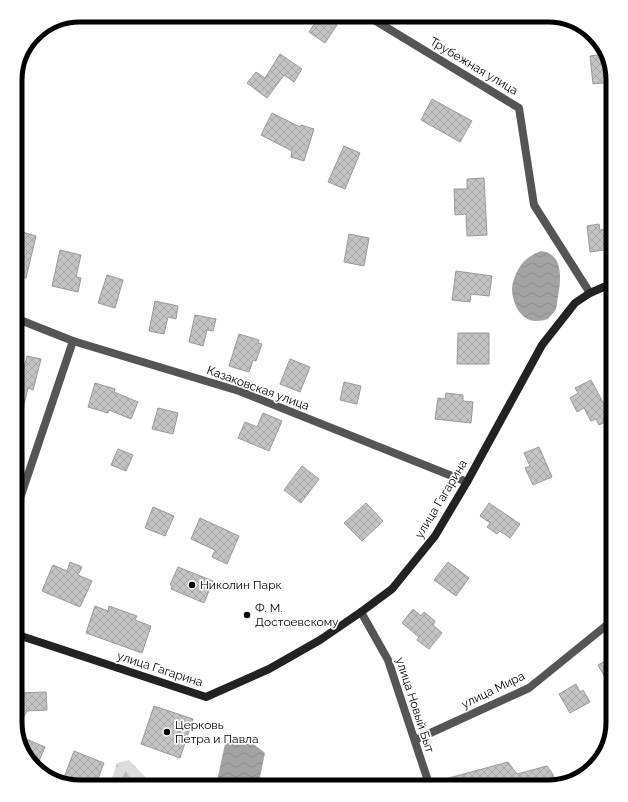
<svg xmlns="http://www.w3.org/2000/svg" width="628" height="802" viewBox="0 0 628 802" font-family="Raleway,sans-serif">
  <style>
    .forest { fill: url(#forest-firs) }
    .water { fill: url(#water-waves) }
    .building { fill: url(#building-cross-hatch); stroke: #999 }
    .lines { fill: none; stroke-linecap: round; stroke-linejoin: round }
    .street { stroke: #555; stroke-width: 8 }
    .secondary { stroke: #222; stroke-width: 8 }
    .poi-dot { fill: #000; stroke: #fff; stroke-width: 1.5 }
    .labels { text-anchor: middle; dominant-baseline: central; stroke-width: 3.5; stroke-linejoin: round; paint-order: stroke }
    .street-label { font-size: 12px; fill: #000; stroke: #fff }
    .poi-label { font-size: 12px; fill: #000; stroke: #fff; text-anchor: start }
    .rim { fill: none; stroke: #000; stroke-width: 5 }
  </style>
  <defs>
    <pattern id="forest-firs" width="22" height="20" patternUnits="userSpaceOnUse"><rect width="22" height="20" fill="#dcdcdc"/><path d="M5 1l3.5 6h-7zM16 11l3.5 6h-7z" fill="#bbb"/></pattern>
    <pattern id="water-waves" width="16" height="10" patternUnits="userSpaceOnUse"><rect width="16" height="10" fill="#a3a3a3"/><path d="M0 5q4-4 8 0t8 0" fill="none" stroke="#8b8b8b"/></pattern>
    <pattern id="building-cross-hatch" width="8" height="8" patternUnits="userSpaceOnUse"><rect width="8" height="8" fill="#c4c4c4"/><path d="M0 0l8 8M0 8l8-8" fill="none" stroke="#a7a7a7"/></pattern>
  </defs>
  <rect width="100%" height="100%" fill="#fff"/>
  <path class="forest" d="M129,760L150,782L161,787H109L117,763Z"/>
  <g class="water">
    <path d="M541,251C564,254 561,279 558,297C557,300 557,306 556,309C554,313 550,316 548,319C544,320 540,321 536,321C520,321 512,302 512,289C512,282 517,270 521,265C526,258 533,254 541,251Z"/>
    <path d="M247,739L265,753L258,787H227L217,781L225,744Z"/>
  </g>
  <g class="building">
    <path d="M320,15H322L337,25L325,43L309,32Z"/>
    <path d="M280,54L302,69L294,82L284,75L267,98L247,83L256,72L265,78Z"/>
    <path d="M605,54L613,82L593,84L590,56Z"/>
    <path d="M432,99L472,121L460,142L421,120Z"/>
    <path d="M272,113L300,127L301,125L314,129L304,161L291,157L292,151L261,135Z"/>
    <path d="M344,146L360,153L345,189L328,182Z"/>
    <path d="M484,178L487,235L467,236L466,214L455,215L454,189H467V179Z"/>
    <path d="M599,224L600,230L609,229L611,249L590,252L587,226Z"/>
    <path d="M19,231L36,236L26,278L15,276V248Z"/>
    <path d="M349,234L369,238L364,266L344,262Z"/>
    <path d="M60,250L81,255L76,277L81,278L78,292L52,286Z"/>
    <path d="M456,271L492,276L489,296L471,294L470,302L452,300Z"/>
    <path d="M107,275L123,280L115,308L98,303Z"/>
    <path d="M155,301L178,306L176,319L168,317L164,334L149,331Z"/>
    <path d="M195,315L216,319L213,331L207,330L203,346L189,342Z"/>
    <path d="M458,333H489V364H457Z"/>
    <path d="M239,334L259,340L258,343L262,344L256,361L253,360L249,372L229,366Z"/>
    <path d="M27,356L41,359L33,390L28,388L20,421H15V389L21,367L24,368Z"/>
    <path d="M290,359L310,367L300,392L280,384Z"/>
    <path d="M591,380L612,419L599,425L596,419L591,421L584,408L577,412L570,398L578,393L575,388Z"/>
    <path d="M344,382L361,386L357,404L340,400Z"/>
    <path d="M95,383L115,389L114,392L138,402L131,419L109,410L108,413L88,407Z"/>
    <path d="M446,393L463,395V401L473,402L471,423L435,419L438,398L445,399Z"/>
    <path d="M158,408L178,413L173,434L152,429Z"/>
    <path d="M263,413L282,421L269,451L238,438L245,422L257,427Z"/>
    <path d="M539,447L552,477L533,485L525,468L530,466L524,453Z"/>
    <path d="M118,449L133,455L126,471L111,465Z"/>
    <path d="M302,466L319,479L301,503L284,490Z"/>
    <path d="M366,503L383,521L362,541L344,523Z"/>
    <path d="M489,503L520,524L510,538L500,531L497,534L487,527L490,523L480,516Z"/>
    <path d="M153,507L174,516L165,536L145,528Z"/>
    <path d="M200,518L239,536L227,564L212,557L215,550L191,539Z"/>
    <path d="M70,562L82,567L78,575L92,581L80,607L42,591L53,565L67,571Z"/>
    <path d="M448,562L469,578L456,596L434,580Z"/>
    <path d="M178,567L213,581L204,603L171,589L172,586L170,585Z"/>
    <path d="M95,606L108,611L109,606L137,616L135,620L151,626L142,653L86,633Z"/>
    <path d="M413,609L421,616L424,612L435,621L433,625L442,633L429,649L417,640L419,637L402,623Z"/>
    <path d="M613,657V691L598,665Z"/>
    <path d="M576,684L580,692L583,690L590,702L570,713L559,694Z"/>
    <path d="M46,692L47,710L27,711L17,729L15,722V693Z"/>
    <path d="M154,706L193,719L180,758L141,744Z"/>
    <path d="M19,736L45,747L39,761L25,755Z"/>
    <path d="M74,751L104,763L95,787H76L62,783Z"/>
    <path d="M508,762L517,774L547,766L552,773L557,784L548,787H435L434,782Z"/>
  </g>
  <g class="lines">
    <g class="street">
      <path d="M366,15L519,108L534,205L590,293"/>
      <path d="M15,318L73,341L239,391L467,482"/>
      <path d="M15,513L73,341"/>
      <path d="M361,612L388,660L430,787"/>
      <path d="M415,740L529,688L613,620"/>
    </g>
    <path class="secondary" d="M15,634L206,697L269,669L320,640L361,612L392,589L435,536L467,482L542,345L575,303L590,293L613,283"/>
  </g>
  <g class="poi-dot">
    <circle cx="192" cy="585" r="4"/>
    <circle cx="247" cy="615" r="4"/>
    <circle cx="167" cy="732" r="4"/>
  </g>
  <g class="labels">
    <g class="street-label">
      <text transform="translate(474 66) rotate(31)">Трубежная улица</text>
      <text transform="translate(258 388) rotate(20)">Казаковская улица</text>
      <text transform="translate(441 499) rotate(-59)">улица Гагарина</text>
      <text transform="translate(160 669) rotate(18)">улица Гагарина</text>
      <text transform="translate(493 690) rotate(-26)">улица Мира</text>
      <text transform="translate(415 705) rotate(72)">улица Новый Быт</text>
    </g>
    <g class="poi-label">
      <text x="200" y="585">Николин Парк</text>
      <text x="255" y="608">Ф. М.<tspan x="255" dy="14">Достоевскому</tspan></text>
      <text x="175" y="725">Церковь<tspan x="175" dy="14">Петра и Павла</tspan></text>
    </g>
  </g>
  <path d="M0 0H628V802H0ZM80 22H548A58 58 0 0 1 606 80V722A58 58 0 0 1 548 780H80A58 58 0 0 1 22 722V80A58 58 0 0 1 80 22Z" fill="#fff" fill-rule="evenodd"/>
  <path class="rim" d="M80 22H548A58 58 0 0 1 606 80V722A58 58 0 0 1 548 780H80A58 58 0 0 1 22 722V80A58 58 0 0 1 80 22Z"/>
</svg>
